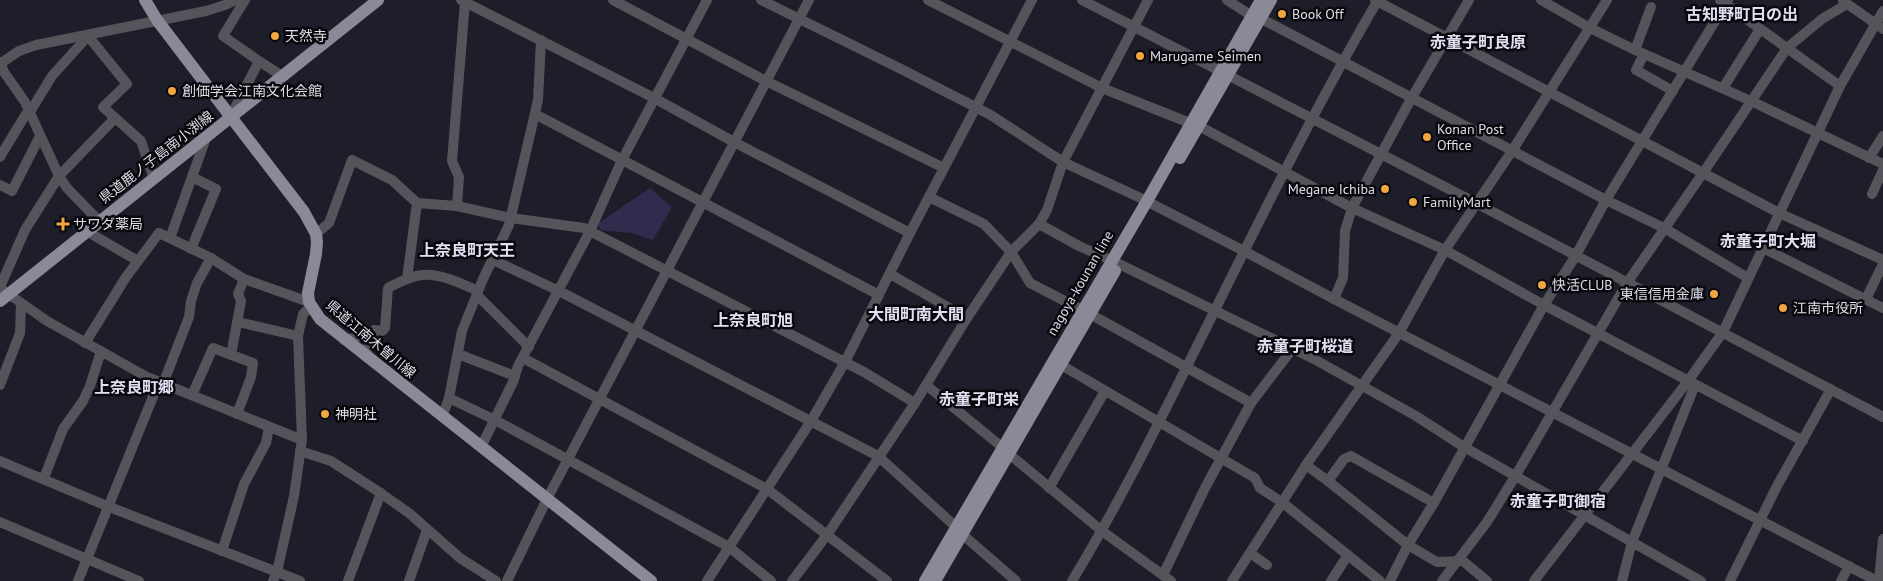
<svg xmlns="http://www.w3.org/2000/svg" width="1883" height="581" viewBox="0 0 1883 581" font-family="'PT Sans','Noto Sans JP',sans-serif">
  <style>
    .green { fill: #312b4e }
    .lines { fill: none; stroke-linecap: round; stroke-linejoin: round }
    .minor { stroke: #54545a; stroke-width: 10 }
    .major { stroke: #8a8997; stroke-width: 12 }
    .poi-dot { fill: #f1a63f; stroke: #08080d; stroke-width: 2 }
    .labels { text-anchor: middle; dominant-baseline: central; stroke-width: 5; stroke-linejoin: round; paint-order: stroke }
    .poi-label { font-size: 14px; fill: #dfdee8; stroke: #08080d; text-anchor: start }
    .street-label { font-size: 14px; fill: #dfdee8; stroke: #08080d }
    .quarter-label { font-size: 16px; font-weight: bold; fill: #e1e0f2; stroke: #08080d }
  </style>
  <rect width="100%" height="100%" fill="#1e1d2a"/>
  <path class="green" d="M650,188L672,207L653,240L632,233L601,230L597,224Z"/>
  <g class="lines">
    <g class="minor">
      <path d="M461,0L656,99L734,142L910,233"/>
      <path d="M613,0L766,81L944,168"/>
      <path d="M761,0L901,69L989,114L1063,162L1147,201"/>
      <path d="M928,0L1102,88L1190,123"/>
      <path d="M1082,0L1476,203L1883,417"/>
      <path d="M1227,0L1252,16"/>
      <path d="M1375,0L1779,213L1883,260"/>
      <path d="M1541,0L1590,28L1635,50L1751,101L1883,164"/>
      <path d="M1720,0L1840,86"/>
      <path d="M1843,1L1883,29"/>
      <path d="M1260,18L1606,200L1664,228L1748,278"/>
      <path d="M1635,50L1651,7"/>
      <path d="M1644,54L1636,70L1673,91"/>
      <path d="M259,61L282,76"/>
      <path d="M0,62L4,72L25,102L59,176L67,188L99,221"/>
      <path d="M1,63L19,51L36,45L206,11L225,5L235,0"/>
      <path d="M1723,88L1760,29"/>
      <path d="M30,112L52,76L88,36L127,84L103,107L141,141L154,179"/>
      <path d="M232,114L259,61L223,36L245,0"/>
      <path d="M535,114L879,295"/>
      <path d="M1199,126L1352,208L1445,250L1544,305L1803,441"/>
      <path d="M0,157L29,109"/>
      <path d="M1869,158L1883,136"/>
      <path d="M0,185L12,191L40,136"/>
      <path d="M1872,194L1883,170"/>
      <path d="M929,197L984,224L1011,252L1030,283L1082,310"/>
      <path d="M1152,204L1244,251L1334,299L1877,581"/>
      <path d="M457,206L459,177L452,161L465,2"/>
      <path d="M1039,224L1079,246L1111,260"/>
      <path d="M88,232L138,261"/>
      <path d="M316,234L329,223L352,160L392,180L417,203L457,206L511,218L584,228L864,372L915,403"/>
      <path d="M170,238L206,138"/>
      <path d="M1763,248L1883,308"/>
      <path d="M191,249L216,189L192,177"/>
      <path d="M493,260L559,291L878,456L956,527"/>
      <path d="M1119,264L1314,359L1416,416L1464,447L1701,581"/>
      <path d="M890,274L967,318"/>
      <path d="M407,279L417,203"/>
      <path d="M0,287L25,230L59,176L115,118"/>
      <path d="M0,288L47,321L147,377L302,440"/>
      <path d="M477,295L529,347"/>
      <path d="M1334,299L1343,278L1345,231L1352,208L1411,99L1469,0"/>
      <path d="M1866,299L1883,264"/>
      <path d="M1090,314L1251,403"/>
      <path d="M238,322L298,336"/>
      <path d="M344,340L369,334"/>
      <path d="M85,343L126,277L159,233L211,258L244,279L309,302"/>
      <path d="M458,354L515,376"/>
      <path d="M231,355L241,301L238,294L244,279"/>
      <path d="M366,357L369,334L374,330L382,331L385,328L388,288C398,283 410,276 422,275C440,273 462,284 478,291"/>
      <path d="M523,358L767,489L887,581"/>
      <path d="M1056,362L1255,478L1260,488L1283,503L1380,581"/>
      <path d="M163,384L189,317L191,301L197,283L211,258"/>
      <path d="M0,385L20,333L21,304"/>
      <path d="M926,385L1002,447"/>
      <path d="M192,395L213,348L253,363L251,377L237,414"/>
      <path d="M449,398L495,420L729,547L771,581"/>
      <path d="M442,417L449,398L462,331L483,279L509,225L538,100L541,40"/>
      <path d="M481,447L513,382L518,366L590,231L622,160L707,0"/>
      <path d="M300,451L331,461L379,492L409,513L460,558L496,581"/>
      <path d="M1009,454L1102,531L1171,581"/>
      <path d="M0,461L107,506L300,581"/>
      <path d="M1306,465L1328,481L1408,545L1437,562L1463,561L1487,581"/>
      <path d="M44,478L63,429L83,401L90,386L101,351"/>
      <path d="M1328,481L1344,459L1351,456L1434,503"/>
      <path d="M1049,488L1105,391"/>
      <path d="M0,522L139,581"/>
      <path d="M962,534L1016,581"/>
      <path d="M222,551L244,484L266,443L269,427"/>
      <path d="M1250,553L1267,565"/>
      <path d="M1163,575L1205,488L1251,403L1293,348"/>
      <path d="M78,581L159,382"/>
      <path d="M273,581L277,572L294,496L302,440L298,336L303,314L310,307"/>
      <path d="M348,581L381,493"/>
      <path d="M409,581L427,530"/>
      <path d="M507,581L547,499L809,0"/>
      <path d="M707,581L811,421L845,362L910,233L1032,0"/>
      <path d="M792,581L827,535L915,403L967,318L1011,252L1039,224L1047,210L1063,162L1148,0"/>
      <path d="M1072,581C1126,492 1171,398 1218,304C1269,201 1320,99 1378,0"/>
      <path d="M1232,581L1306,465L1399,333L1445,250L1512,151L1607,0"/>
      <path d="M1331,581L1348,555"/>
      <path d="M1390,581L1408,545L1435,501L1544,305L1575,257L1606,200L1728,0"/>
      <path d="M1442,581L1487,522L1516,475L1627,283L1703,173L1787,48L1822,19L1847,4"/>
      <path d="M1534,581L1688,381L1723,332L1840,86L1883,11"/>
      <path d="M1622,581L1632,542L1695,385"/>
      <path d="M1730,581L1777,486L1831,389"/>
      <path d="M1841,581L1849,566"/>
      <path d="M1879,581L1883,539"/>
    </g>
    <g class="major">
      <path d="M145,0L157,20L221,104L304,212L316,234L317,242L316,254L308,293L309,302L320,319L651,581"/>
      <path d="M1180,158L1271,0"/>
      <path d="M0,301L378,0"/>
      <path d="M925,581L1147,201L1261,0"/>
      <path d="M935,581L1115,271"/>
    </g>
  </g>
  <g class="poi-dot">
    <circle cx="1282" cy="14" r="5"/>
    <circle cx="275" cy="36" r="5"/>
    <circle cx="1140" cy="56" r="5"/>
    <circle cx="172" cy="91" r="5"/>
    <circle cx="1427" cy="137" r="5"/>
    <circle cx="1385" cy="189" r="5"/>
    <circle cx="1413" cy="202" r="5"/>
    <path d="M60.5 216.5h5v5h5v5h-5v5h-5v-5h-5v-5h5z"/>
    <circle cx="1542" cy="285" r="5"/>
    <circle cx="1714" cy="294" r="5"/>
    <circle cx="1783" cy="308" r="5"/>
    <circle cx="325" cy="414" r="5"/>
  </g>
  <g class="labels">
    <g class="poi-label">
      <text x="1292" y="14">Book Off</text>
      <text x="285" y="36">天然寺</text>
      <text x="1150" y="56">Marugame Seimen</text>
      <text x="182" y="91">創価学会江南文化会館</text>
      <text x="1437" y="129">Konan Post<tspan x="1437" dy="16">Office</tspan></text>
      <text x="1375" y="189" text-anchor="end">Megane Ichiba</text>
      <text x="1423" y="202">FamilyMart</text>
      <text x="73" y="224">サワダ薬局</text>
      <text x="1552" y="285">快活CLUB</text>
      <text x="1704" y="294" text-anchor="end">東信信用金庫</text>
      <text x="1793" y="308">江南市役所</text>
      <text x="335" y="414">神明社</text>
    </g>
    <g class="street-label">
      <text transform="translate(156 157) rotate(-38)">県道鹿ノ子島南小渕線</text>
      <text transform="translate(1080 283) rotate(-60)">nagoya-kounan line</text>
      <text transform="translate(371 339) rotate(40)">県道江南木曽川線</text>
    </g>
    <g class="quarter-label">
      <text x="1742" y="14">古知野町日の出</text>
      <text x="1478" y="42">赤童子町良原</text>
      <text x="1768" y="241">赤童子町大堀</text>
      <text x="467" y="250">上奈良町天王</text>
      <text x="916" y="314">大間町南大間</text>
      <text x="753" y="320">上奈良町旭</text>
      <text x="1305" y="346">赤童子町桜道</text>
      <text x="134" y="387">上奈良町郷</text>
      <text x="979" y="399">赤童子町栄</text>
      <text x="1558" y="501">赤童子町御宿</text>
    </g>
  </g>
</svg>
